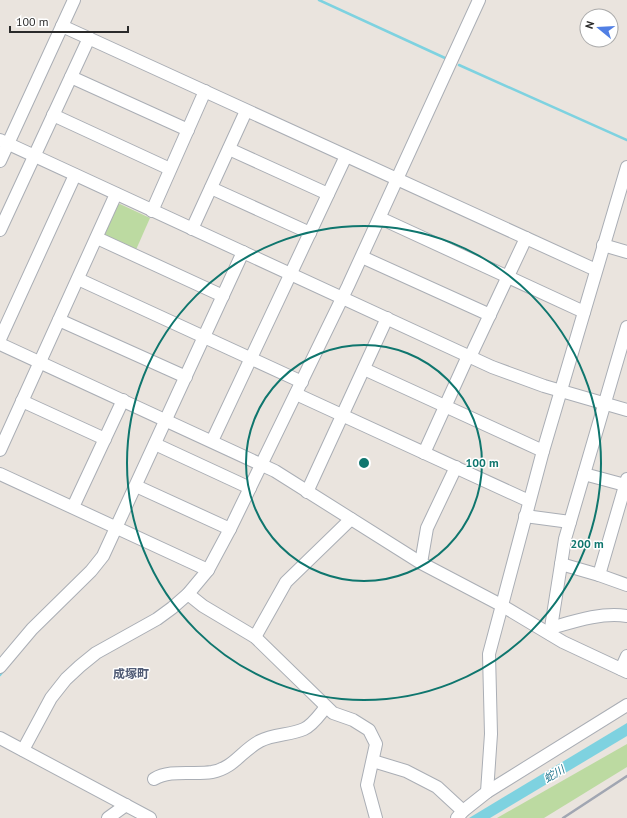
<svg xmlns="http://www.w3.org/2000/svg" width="627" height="818" viewBox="0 0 627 818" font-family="'PT Sans','Noto Sans JP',sans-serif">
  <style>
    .green { fill: #bcdaa1 }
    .water { fill: #7ed2e0 }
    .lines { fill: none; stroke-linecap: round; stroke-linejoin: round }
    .stream { stroke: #7ed2e0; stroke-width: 2.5 }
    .minor-casing { stroke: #aaaeb5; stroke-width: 14 }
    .minor { stroke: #fff; stroke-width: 12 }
    .rail { stroke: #a1a6b2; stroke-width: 2.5 }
    .ring { fill: none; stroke: #0f766e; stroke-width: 2 }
    .labels { text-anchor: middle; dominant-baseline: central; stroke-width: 3; stroke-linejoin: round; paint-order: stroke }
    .water-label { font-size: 11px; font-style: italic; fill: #1d738b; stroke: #fff }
    .quarter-label { font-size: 12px; font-weight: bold; fill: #505b75; stroke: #fff }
    .centre { fill: #0f766e; stroke: #fff; stroke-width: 2 }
    .ring-label { font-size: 12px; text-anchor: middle; font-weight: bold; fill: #0f766e; stroke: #fff; stroke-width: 3; stroke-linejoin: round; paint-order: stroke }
  </style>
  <rect width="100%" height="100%" fill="#eae4de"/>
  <g class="green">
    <path d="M120,204L150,218L135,252L106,238L104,233L117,205Z"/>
    <path d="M627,744V767L544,818H497Z"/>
  </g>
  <path class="water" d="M627,723V736L490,818H469Z"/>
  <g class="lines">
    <g class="stream">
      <path d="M319,0L445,58"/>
      <path d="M459,65L627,140"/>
      <path d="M0,675L4,670"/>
    </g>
    <defs>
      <g id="minor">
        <path d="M62,26L596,270"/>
        <path d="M71,77L188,130"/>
        <path d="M53,115L170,169"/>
        <path d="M0,140L492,367L544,386L627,410"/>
        <path d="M229,149L328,194"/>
        <path d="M0,161L74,0"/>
        <path d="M211,188L310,233"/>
        <path d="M152,211L205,91"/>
        <path d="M380,218L584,312"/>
        <path d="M192,229L246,111"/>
        <path d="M0,230L89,38"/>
        <path d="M97,238L223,296"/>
        <path d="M603,245L627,252"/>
        <path d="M362,257L490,315"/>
        <path d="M78,279L302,382"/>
        <path d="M59,320L186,377"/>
        <path d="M0,339L75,175"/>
        <path d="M0,344L275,471L421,563L501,605L563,642L627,672"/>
        <path d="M470,357L526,238"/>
        <path d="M364,369L543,451"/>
        <path d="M296,394L529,501"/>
        <path d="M22,401L105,439"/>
        <path d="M212,441L346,156"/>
        <path d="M155,444L250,488"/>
        <path d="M0,450L116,194"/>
        <path d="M424,453L468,356"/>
        <path d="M0,474L208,570"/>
        <path d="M584,474L625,485"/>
        <path d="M136,486L230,529"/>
        <path d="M307,492L387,318"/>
        <path d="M73,507L123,400"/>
        <path d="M525,516L570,522"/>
        <path d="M421,563L427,528L456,467"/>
        <path d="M561,564L599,575L627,585"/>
        <path d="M599,575L627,479"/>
        <path d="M188,594L203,606L255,637L333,713L353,720L369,730L376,744L367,785L376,818"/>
        <path d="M551,628C575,621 602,612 627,616"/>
        <path d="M550,634L565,539L627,327"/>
        <path d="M255,637L286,582L351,519"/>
        <path d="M0,667L32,629L91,571L103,556L243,252"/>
        <path d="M621,669L627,656"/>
        <path d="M0,738L150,818"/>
        <path d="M23,750L51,698L66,679L80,666L96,653L157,619L172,608L188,594L208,570L230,529L348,286L479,0"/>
        <path d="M373,761L406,771L437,787L463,811"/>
        <path d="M154,779C170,769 193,775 212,772C234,768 241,751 260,741C274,734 291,735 304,729C313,725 320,714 326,707"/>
        <path d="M487,792L491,734L489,654L543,451L627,167"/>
        <path d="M108,818L126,805"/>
        <path d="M457,818L463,811L487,792L627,705"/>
      </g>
    </defs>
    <use href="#minor" class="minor-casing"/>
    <use href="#minor" class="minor"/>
    <path class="rail" d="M563,818L627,776"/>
  </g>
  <g class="ring">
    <circle cx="364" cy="463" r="118"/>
    <circle cx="364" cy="463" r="237"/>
  </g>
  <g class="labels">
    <g class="water-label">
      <text transform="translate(554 774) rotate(-31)">蛇川</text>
    </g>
    <g class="quarter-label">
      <text x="131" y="673">成塚町</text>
    </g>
  </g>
  <circle cx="364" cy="463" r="6" class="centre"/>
  <g class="ring-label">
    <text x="482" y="467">100 m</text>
    <text x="587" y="548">200 m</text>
  </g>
  <g transform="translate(599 28) rotate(288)"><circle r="19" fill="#ffffff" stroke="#aaaaaa"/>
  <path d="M0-3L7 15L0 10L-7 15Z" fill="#517fe4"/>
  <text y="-6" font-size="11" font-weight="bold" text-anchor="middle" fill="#2a2a2a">N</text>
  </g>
  <path d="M10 26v6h118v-6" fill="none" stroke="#2a2a2a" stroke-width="2"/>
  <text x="16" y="26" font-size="12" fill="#2a2a2a" stroke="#ffffff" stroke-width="3" paint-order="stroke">100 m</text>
</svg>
